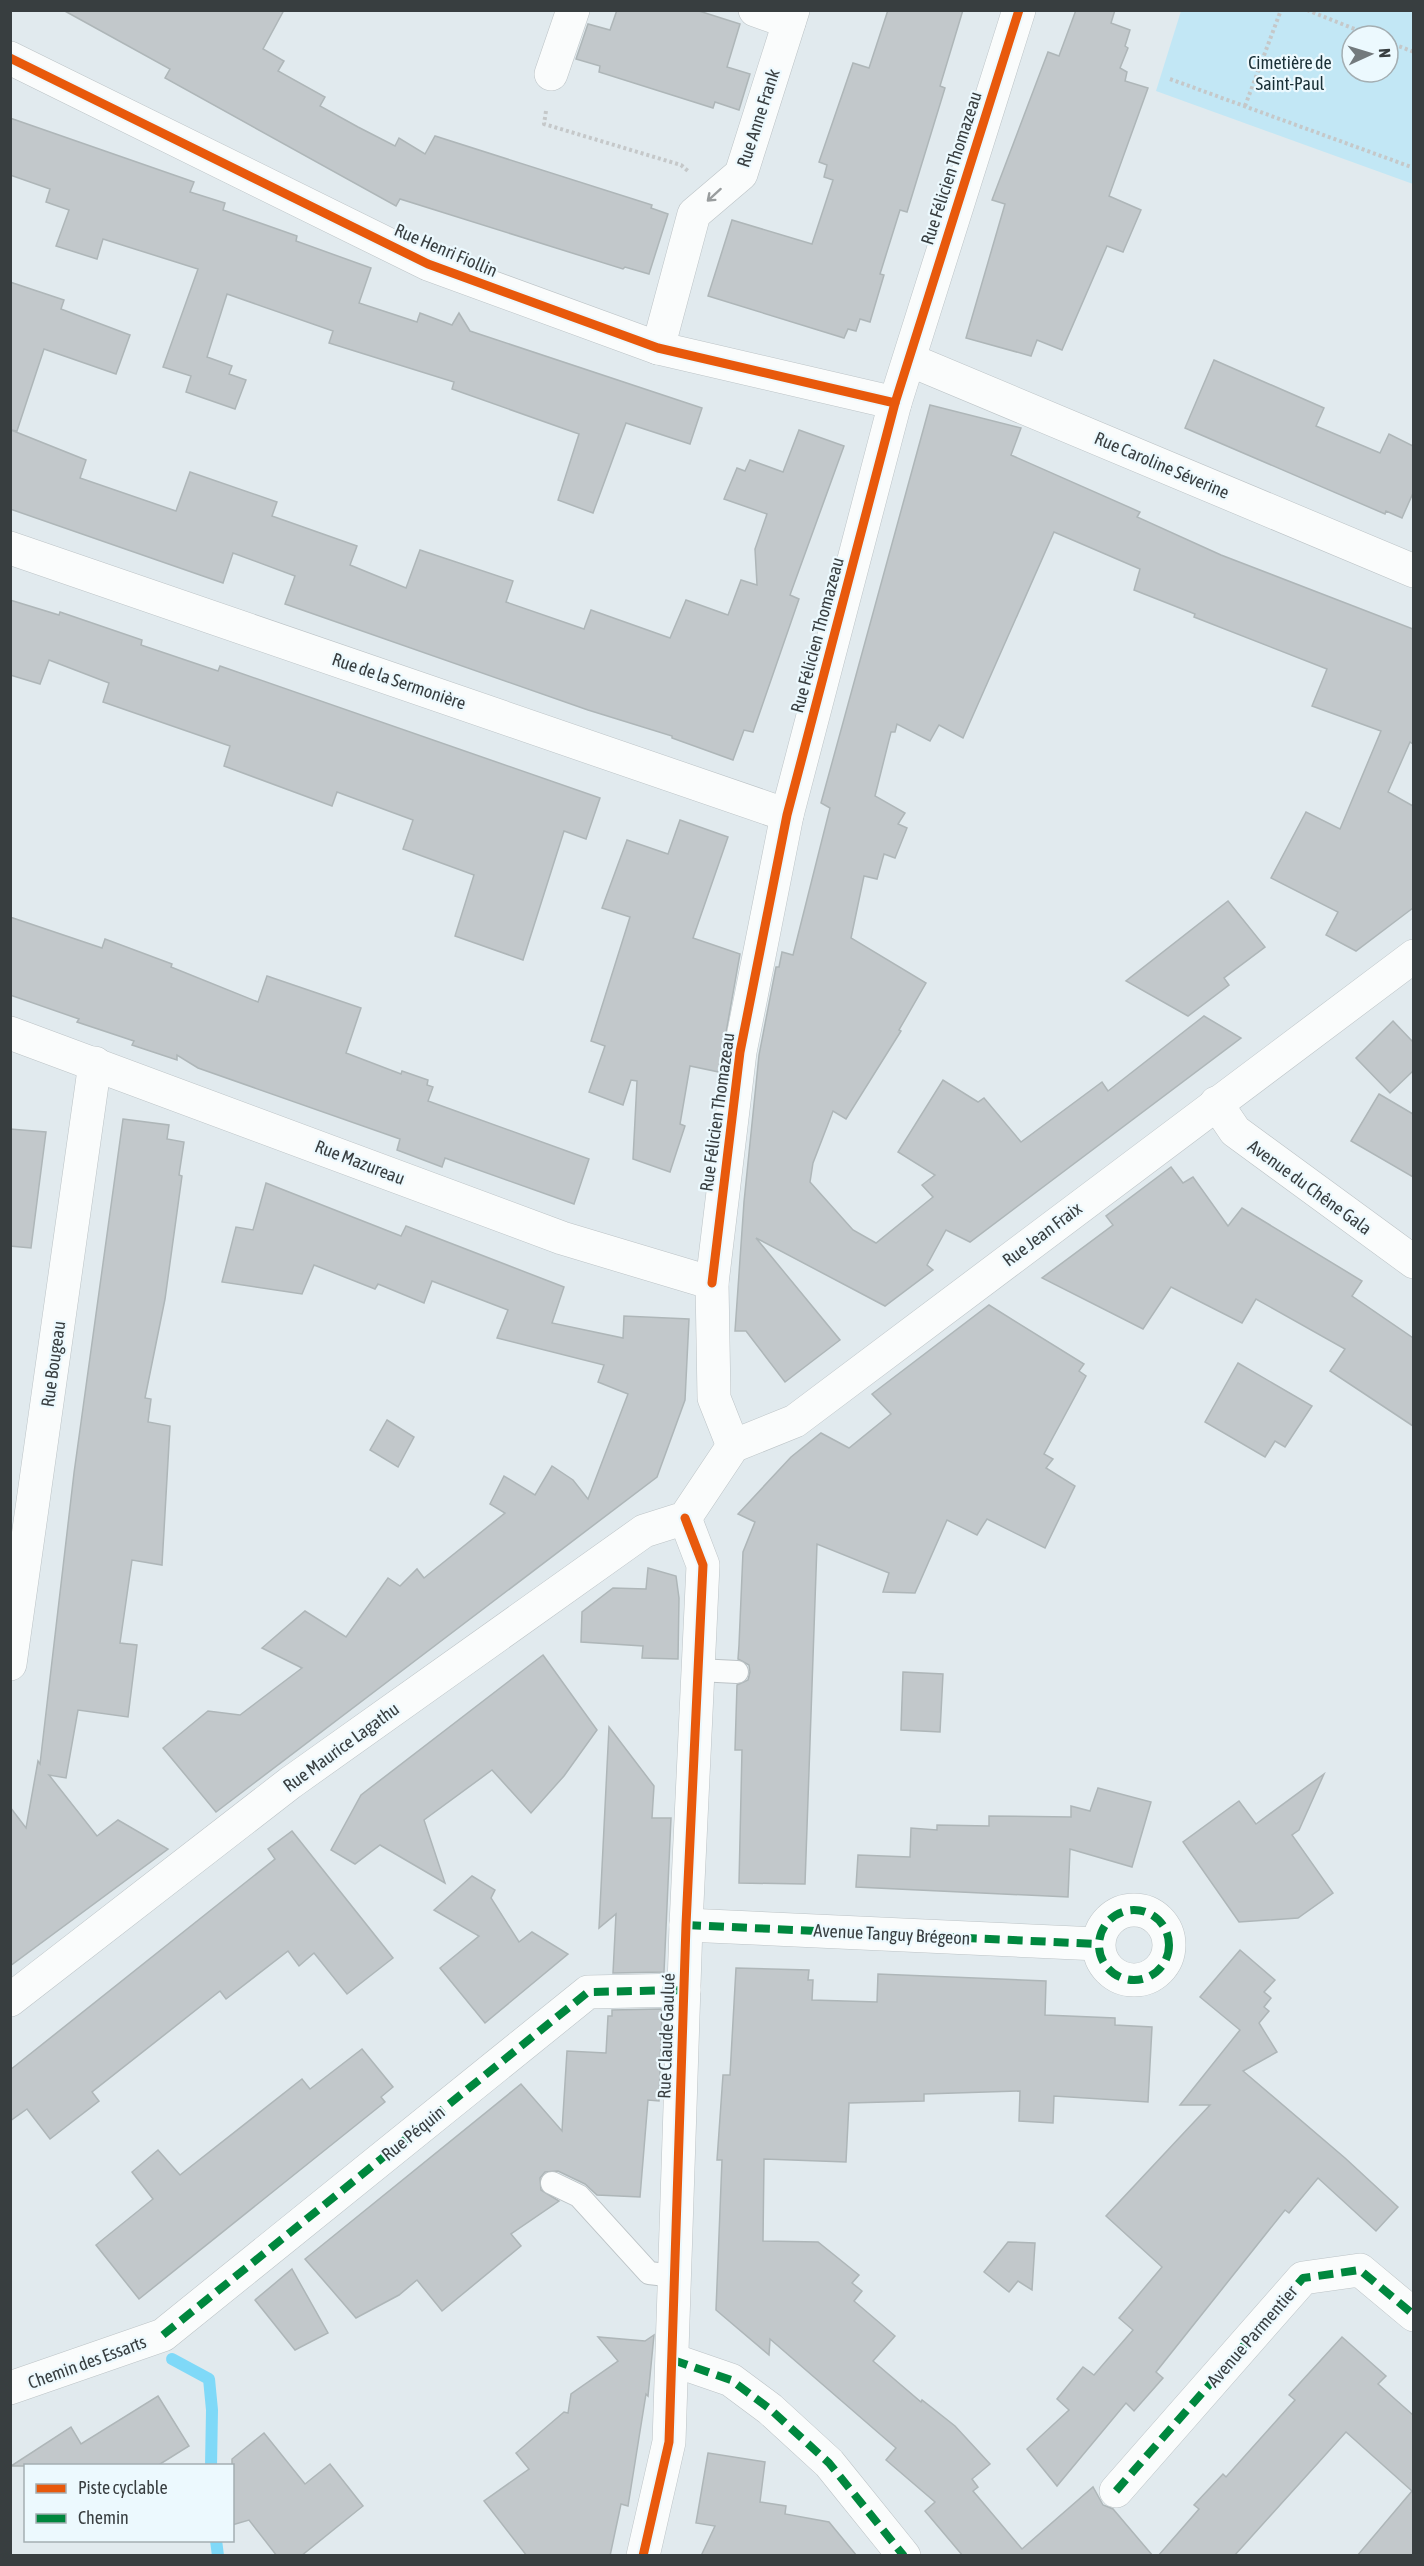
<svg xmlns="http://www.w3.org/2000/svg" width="1424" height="2566" viewBox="0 0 1424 2566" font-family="'Asap Condensed',sans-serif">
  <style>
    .green { fill: #c2e7f5; fill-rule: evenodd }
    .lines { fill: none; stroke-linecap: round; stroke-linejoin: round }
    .stream { stroke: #7fd9f8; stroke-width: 12 }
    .building { fill: #c2c8cb; stroke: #aeb6b8; stroke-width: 1.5 }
    .service-casing { stroke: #bcc3c6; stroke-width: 24 }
    .minor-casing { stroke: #bcc3c6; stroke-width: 34 }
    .tertiary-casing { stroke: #bcc3c6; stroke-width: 34 }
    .path { stroke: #c5c8c9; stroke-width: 4; stroke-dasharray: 3 3; stroke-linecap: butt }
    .service { stroke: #fafcfc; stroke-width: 22 }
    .minor { stroke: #fafcfc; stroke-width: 33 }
    .tertiary { stroke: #fafcfc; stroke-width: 33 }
    .quiet { stroke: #00873e; stroke-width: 8; stroke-dasharray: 15 8; stroke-linecap: butt }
    .cycleway-casing { stroke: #ecf9fe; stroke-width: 13 }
    .cycleway { stroke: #e8590c; stroke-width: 9 }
    .oneway { stroke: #999d9e }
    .labels { text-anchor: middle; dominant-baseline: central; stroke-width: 4.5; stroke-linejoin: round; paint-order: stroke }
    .park-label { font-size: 18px; fill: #192f36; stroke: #ecf9fe }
    .street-label { font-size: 18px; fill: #383e40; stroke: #ecf9fe }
  </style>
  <rect width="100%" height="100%" fill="#e1eaee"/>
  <path class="green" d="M1181,11H1413V184L1156,91ZM1352,36H1388V72H1352Z"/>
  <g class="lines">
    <g class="stream">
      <path d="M172,2359L209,2379L212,2410L211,2466"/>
      <path d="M216,2540L218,2556"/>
    </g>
  </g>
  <g class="building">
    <path d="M63,10H284L263,49L284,61L278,71L325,97L320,106L358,127L395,146L399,138L425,154L435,136L652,205L651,208L668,214L649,274L625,267L623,269L400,199L396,206L165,78L170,69Z"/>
    <path d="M617,10H696L740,24L727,67L750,74L739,110L715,102L713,108L599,72L600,66L576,59L588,24L610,30Z"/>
    <path d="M888,10H963L940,86L945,88L907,212L900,210L880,274L884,275L870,322L860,319L856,331L848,329L844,338L708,296L732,220L812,244L833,180L824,177L827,165L819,162L853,63L869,68Z"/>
    <path d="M1076,10H1115L1111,23L1130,30L1125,46L1128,48L1120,68L1127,72L1125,81L1148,88L1109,196L1141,210L1123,252L1107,246L1062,350L1037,340L1031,356L966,338L1005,204L992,200L1048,52L1059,56Z"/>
    <path d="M10,118L194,182L190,192L225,203L223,210L297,236L296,241L371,268L359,303L417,322L420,313L452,325L459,313L470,331L702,408L690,444L626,423L593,513L558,500L579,434L452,389L454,382L329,343L333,331L227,294L207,357L232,366L229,374L246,380L235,409L186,392L191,376L163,367L198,269L103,239L97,259L56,246L69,210L46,202L50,189L10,175Z"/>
    <path d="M10,282L64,300L61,309L130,335L116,374L44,349L17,431L11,430L86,460L80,478L176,511L190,472L277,502L272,516L357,546L350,565L406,588L420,550L513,581L506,602L584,629L591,610L670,638L686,600L728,615L741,580L757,585L755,549L767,514L724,499L737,468L745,471L750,460L783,472L799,430L844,446L790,595L799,599L753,732L744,730L733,760L672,738V736L588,710L285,604L295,576L233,553L223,583L10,509Z"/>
    <path d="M1214,360L1324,408L1316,426L1380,453L1389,434L1413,446V493L1402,518L1386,511L1385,514L1185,428Z"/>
    <path d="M930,405L1021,428L1011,455L1140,512L1137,517L1221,555L1413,629V744L1410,742L1388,792L1413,806V908L1356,951L1326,935L1338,912L1271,878L1306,812L1340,829L1381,731L1312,706L1327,669L1194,617L1195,614L1134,590L1140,569L1054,532L963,738L939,725L930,741L897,724L895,732H891L875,796L905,813L898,824L907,828L895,858L884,854L877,879L864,876L851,938L926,983L899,1030L901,1031L846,1119L833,1111L813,1163L810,1182L853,1230L876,1243L933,1197L922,1185L935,1175L898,1152L943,1080L978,1102L984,1098L1021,1142L1102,1082L1108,1091L1204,1016L1241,1038L970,1242L946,1230L927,1265L933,1270L885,1306L756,1238L840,1340L785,1382L746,1331H735L744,1202L759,1055L776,967H779L782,952L793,955L830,808L821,803Z"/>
    <path d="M10,600L59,615L60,612L142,640L141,645L218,671L220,666L600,798L586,839L564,831L523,960L455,936L474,875L403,849L413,820L337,792L332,806L224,766L230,746L103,702L109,683L49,660L40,684L10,675Z"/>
    <path d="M680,820L728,837L693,938L740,954L719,1072L690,1066L680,1124L685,1126L670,1172L633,1159L637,1081L631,1080L623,1105L589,1092L605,1046L591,1041L630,917L602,908L627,840L668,854Z"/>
    <path d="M1228,901L1265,947L1224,978L1229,985L1188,1016L1126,981Z"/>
    <path d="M10,917L102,948L105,939L172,964L171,967L258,1002L267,976L361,1008L346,1053L401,1074L402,1071L428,1080L427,1085L433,1087L428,1101L589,1159L574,1204L445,1158L442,1167L397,1150L400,1139L198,1068L177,1055V1060L132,1045L134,1041L77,1022L79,1019L10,995Z"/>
    <path d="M1393,1021L1413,1042V1071L1390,1093L1356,1058Z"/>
    <path d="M1379,1094L1413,1114V1177L1351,1141Z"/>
    <path d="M123,1119L169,1125L167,1139L184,1142L179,1175L182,1176L165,1299L145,1398L151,1399L148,1422L170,1426L162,1565L132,1560L120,1643L137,1645L128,1717L78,1710L66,1778L49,1775L97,1836L118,1820L168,1849L10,1966V1807L26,1828L38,1761L40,1764L74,1473Z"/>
    <path d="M10,1129L46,1132L31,1248L10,1246Z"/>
    <path d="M1171,1167L1183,1183L1193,1177L1228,1226L1242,1208L1362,1281L1352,1296L1413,1338V1426L1330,1371L1345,1349L1256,1299L1242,1323L1171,1287L1143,1329L1042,1278L1113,1225L1106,1216Z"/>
    <path d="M266,1183L401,1236L406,1226L564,1287L552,1323L623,1338L624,1316L689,1319L685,1400L657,1477L216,1812L163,1748L208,1711L240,1715L302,1668L262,1648L305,1611L346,1637L388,1578L400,1586L417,1569L424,1578L505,1513L490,1504L504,1476L535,1495L552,1466L573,1480L588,1499L628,1394L598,1382L604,1365L497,1338L508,1310L432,1281L424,1303L378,1284L375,1289L314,1265L302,1294L222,1282L236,1227L253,1230Z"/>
    <path d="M989,1305L1084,1364L1079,1371L1086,1376L1044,1454L1053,1459L1046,1468L1075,1486L1045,1548L987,1519L977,1535L947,1520L915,1593L883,1592L889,1573L817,1544L805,1884L739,1883L742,1750H735L737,1685L748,1680L750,1672L749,1665L738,1659L739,1645L743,1552L755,1522L738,1514L791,1457L821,1433L849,1448L891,1414L872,1394Z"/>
    <path d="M1238,1363L1312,1406L1285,1447L1275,1441L1265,1457L1205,1422Z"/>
    <path d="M387,1420L414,1437L398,1467L370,1450Z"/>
    <path d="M648,1568L676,1576L679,1598L678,1659L642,1658L643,1646L581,1642L582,1612L613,1588L646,1589Z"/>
    <path d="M543,1655L597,1730L564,1776L531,1813L492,1770L424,1820L445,1883L380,1845L355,1864L331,1850L361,1795Z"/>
    <path d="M903,1672L943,1674L940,1732L901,1730Z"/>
    <path d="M609,1727L654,1786L652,1818H671L664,1972L613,1973L616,1914L599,1928Z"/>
    <path d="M1324,1774L1299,1830L1292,1835L1333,1893L1298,1918L1239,1922L1183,1842L1239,1801L1256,1824Z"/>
    <path d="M1098,1788L1151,1802L1132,1867L1070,1849L1068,1897L856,1887L858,1855L910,1857L911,1828L937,1830V1825L989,1826V1816L1071,1817V1806L1090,1811Z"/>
    <path d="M292,1831L393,1958L347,1994L314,1953L299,1966L288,1951L226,1999L220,1991L92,2092L99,2101L50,2139L27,2109L10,2121V2070L275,1859L268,1849Z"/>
    <path d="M472,1876L495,1890L491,1898L519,1942L532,1932L568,1954L485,2023L440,1968L479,1936L434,1910Z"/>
    <path d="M1240,1950L1275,1980L1264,1992L1271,1998L1264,2007L1269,2011L1259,2023L1277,2052L1243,2071L1345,2158L1398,2207L1376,2231L1318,2178L1289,2213L1285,2210L1156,2372L1163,2378L1134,2411L1126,2403L1057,2486L1027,2449L1069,2410L1057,2399L1083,2367L1094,2375L1133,2330L1119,2318L1162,2267L1106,2216L1210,2105H1180L1240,2030L1200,1997Z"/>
    <path d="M736,1968L809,1970L808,1980H813L812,2000L877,2002L878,1974L1046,1981L1045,2015L1115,2018V2025L1152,2027L1148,2102L1054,2096L1053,2123L1019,2121L1020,2091L924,2094V2101L849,2103L846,2162L764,2159L763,2241L818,2242L859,2275L852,2283L862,2291L854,2301L895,2336L873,2361L921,2402L922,2400L955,2426L990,2464L972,2479L978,2487L973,2491L1022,2549L1093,2487L1103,2505L1113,2509L1153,2556H963L925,2511L935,2502L886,2460L896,2448L770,2339L769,2355L716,2310L722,2160H717L723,2075H730Z"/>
    <path d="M662,2009L659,2101L648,2100L640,2197L597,2195L585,2184L558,2171L545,2172L540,2178L541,2190L559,2201L511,2234L521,2246L442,2311L417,2280L399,2295L356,2318L305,2259L521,2084L562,2131L567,2051L606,2053L608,2016H612V2010Z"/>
    <path d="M362,2049L393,2087L381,2097L385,2102L139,2299L96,2245L153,2199L132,2172L158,2150L180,2175L302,2079L310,2089Z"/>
    <path d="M1008,2242L1035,2243L1032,2290L1018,2281L1009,2292L984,2272Z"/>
    <path d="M292,2269L328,2333L295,2350L255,2300Z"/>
    <path d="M654,2335L648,2396L646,2394L628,2506L621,2504L610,2556H527L484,2501L529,2469L516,2453L564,2412L568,2413L571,2394L618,2361L598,2337L645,2341Z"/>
    <path d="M1342,2337L1386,2376L1378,2384L1413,2415V2556H1357L1412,2491L1346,2432L1234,2556H1158L1199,2509L1194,2505L1223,2474L1226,2477L1295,2400L1289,2395Z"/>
    <path d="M158,2396L189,2446L157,2466H11L71,2427L81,2444Z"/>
    <path d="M264,2433L305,2484L330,2464L363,2506L301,2556H277L249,2520L232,2525V2459Z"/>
    <path d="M708,2453L765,2462L760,2502L786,2506L785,2514L829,2522L857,2556H701L715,2526L696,2523Z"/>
  </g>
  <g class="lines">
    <defs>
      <g id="service">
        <path d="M698,1670L737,1672"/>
        <path d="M552,2183L579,2196L649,2273L675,2276"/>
      </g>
      <g id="minor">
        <path d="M755,10L789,22"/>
        <path d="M10,58L428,264L658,348L895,403"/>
        <path d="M551,74L573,10"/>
        <path d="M658,348L694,214L741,174L793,10"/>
        <path d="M910,360L1414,571"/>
        <path d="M10,548L787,815"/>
        <path d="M10,1033L562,1238L712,1283"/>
        <path d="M1216,1103L1235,1131L1414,1262"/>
        <path d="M733,1446L714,1398L712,1283L740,1052L787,815L895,403L1019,10"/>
        <path d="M10,1664L95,1063"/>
        <circle cx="1134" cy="1945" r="35"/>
        <path d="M686,1925L1098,1944"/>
        <path d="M673,2360L731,2380L770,2409L829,2463L904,2556"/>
        <path d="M10,2388L163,2335L588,1992L684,1990"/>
        <path d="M1116,2491L1303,2278L1360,2270L1414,2315"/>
        <path d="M643,2556L669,2442L686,1925L703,1565L685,1518"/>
      </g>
      <path id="tertiary" d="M10,2000L290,1783L644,1531L685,1518L733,1446L795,1421L1414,956"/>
    </defs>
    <use href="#service" class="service-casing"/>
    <use href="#minor" class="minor-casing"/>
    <use href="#tertiary" class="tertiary-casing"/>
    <g class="path">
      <path d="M1307,10L1372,36"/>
      <path d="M1388,42L1414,52"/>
      <path d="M1170,79L1414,168"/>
      <path d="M1245,106L1281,10"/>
      <path d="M546,111L544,124L681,165L689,172"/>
    </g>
    <use href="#service" class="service"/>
    <use href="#minor" class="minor"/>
    <use href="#tertiary" class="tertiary"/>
    <g class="quiet">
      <circle cx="1134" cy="1945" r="35"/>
      <path d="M686,1925L1098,1944"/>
      <path d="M163,2335L588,1992L684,1990"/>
      <path d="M673,2360L731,2380L770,2409L829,2463L904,2556"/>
      <path d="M1116,2491L1303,2278L1360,2270L1414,2315"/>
    </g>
    <defs>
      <g id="cycleway">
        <path d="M10,58L428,264L658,348L895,403"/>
        <path d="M712,1283L740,1052L787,815L895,403L1019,10"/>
        <path d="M643,2556L669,2442L686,1925L703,1565L685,1518"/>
      </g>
    </defs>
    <use href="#cycleway" class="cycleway-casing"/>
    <use href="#cycleway" class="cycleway"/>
  </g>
  <defs><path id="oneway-shaft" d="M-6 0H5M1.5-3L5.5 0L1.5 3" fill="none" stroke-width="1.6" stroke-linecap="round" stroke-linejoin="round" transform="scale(1.5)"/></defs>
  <use class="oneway" href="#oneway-shaft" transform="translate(714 195) rotate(138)"/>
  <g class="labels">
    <g class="park-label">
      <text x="1290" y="62">Cimetière de<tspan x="1290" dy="21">Saint-Paul</tspan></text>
    </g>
    <g class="street-label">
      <text transform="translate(758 118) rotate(-72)">Rue Anne Frank</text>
      <text transform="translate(951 168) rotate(-72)">Rue Félicien Thomazeau</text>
      <text transform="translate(446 250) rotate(23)">Rue Henri Fiollin</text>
      <text transform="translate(1162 465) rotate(23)">Rue Caroline Séverine</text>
      <text transform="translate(817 635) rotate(-75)">Rue Félicien Thomazeau</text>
      <text transform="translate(399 681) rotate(19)">Rue de la Sermonière</text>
      <text transform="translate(717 1112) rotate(-82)">Rue Félicien Thomazeau</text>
      <text transform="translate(360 1162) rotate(21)">Rue Mazureau</text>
      <text transform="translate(1310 1187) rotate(36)">Avenue du Chêne Gala</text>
      <text transform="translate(1042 1234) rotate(-37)">Rue Jean Fraix</text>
      <text transform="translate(53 1364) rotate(-82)">Rue Bougeau</text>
      <text transform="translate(341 1747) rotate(-36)">Rue Maurice Lagathu</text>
      <text transform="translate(892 1934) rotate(3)">Avenue Tanguy Brégeon</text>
      <text transform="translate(666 2036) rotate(-88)">Rue Claude Gaulué</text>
      <text transform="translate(413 2133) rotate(-39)">Rue Péquin</text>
      <text transform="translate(1252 2336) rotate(-49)">Avenue Parmentier</text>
      <text transform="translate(87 2362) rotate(-20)">Chemin des Essarts</text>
    </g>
  </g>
  <rect width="1424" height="2566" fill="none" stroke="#383e40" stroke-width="24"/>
  <rect x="24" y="2464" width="210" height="78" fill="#ecf9fe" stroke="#a4aeb2" stroke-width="1.5"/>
  <rect x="36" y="2484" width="30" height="9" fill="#e8590c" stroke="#a4aeb2" stroke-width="1.5"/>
  <text x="78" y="2494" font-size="18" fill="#383e40">Piste cyclable</text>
  <rect x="36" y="2514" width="30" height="9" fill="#00873e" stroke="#a4aeb2" stroke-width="1.5"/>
  <text x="78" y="2524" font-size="18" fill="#383e40">Chemin</text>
  <g transform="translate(1370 54) rotate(86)"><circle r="28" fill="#ecf9fe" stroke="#a4aeb2" stroke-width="1.5"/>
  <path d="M0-4.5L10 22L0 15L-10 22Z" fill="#737a7d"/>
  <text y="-9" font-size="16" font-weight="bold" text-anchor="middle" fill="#383e40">N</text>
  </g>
</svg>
